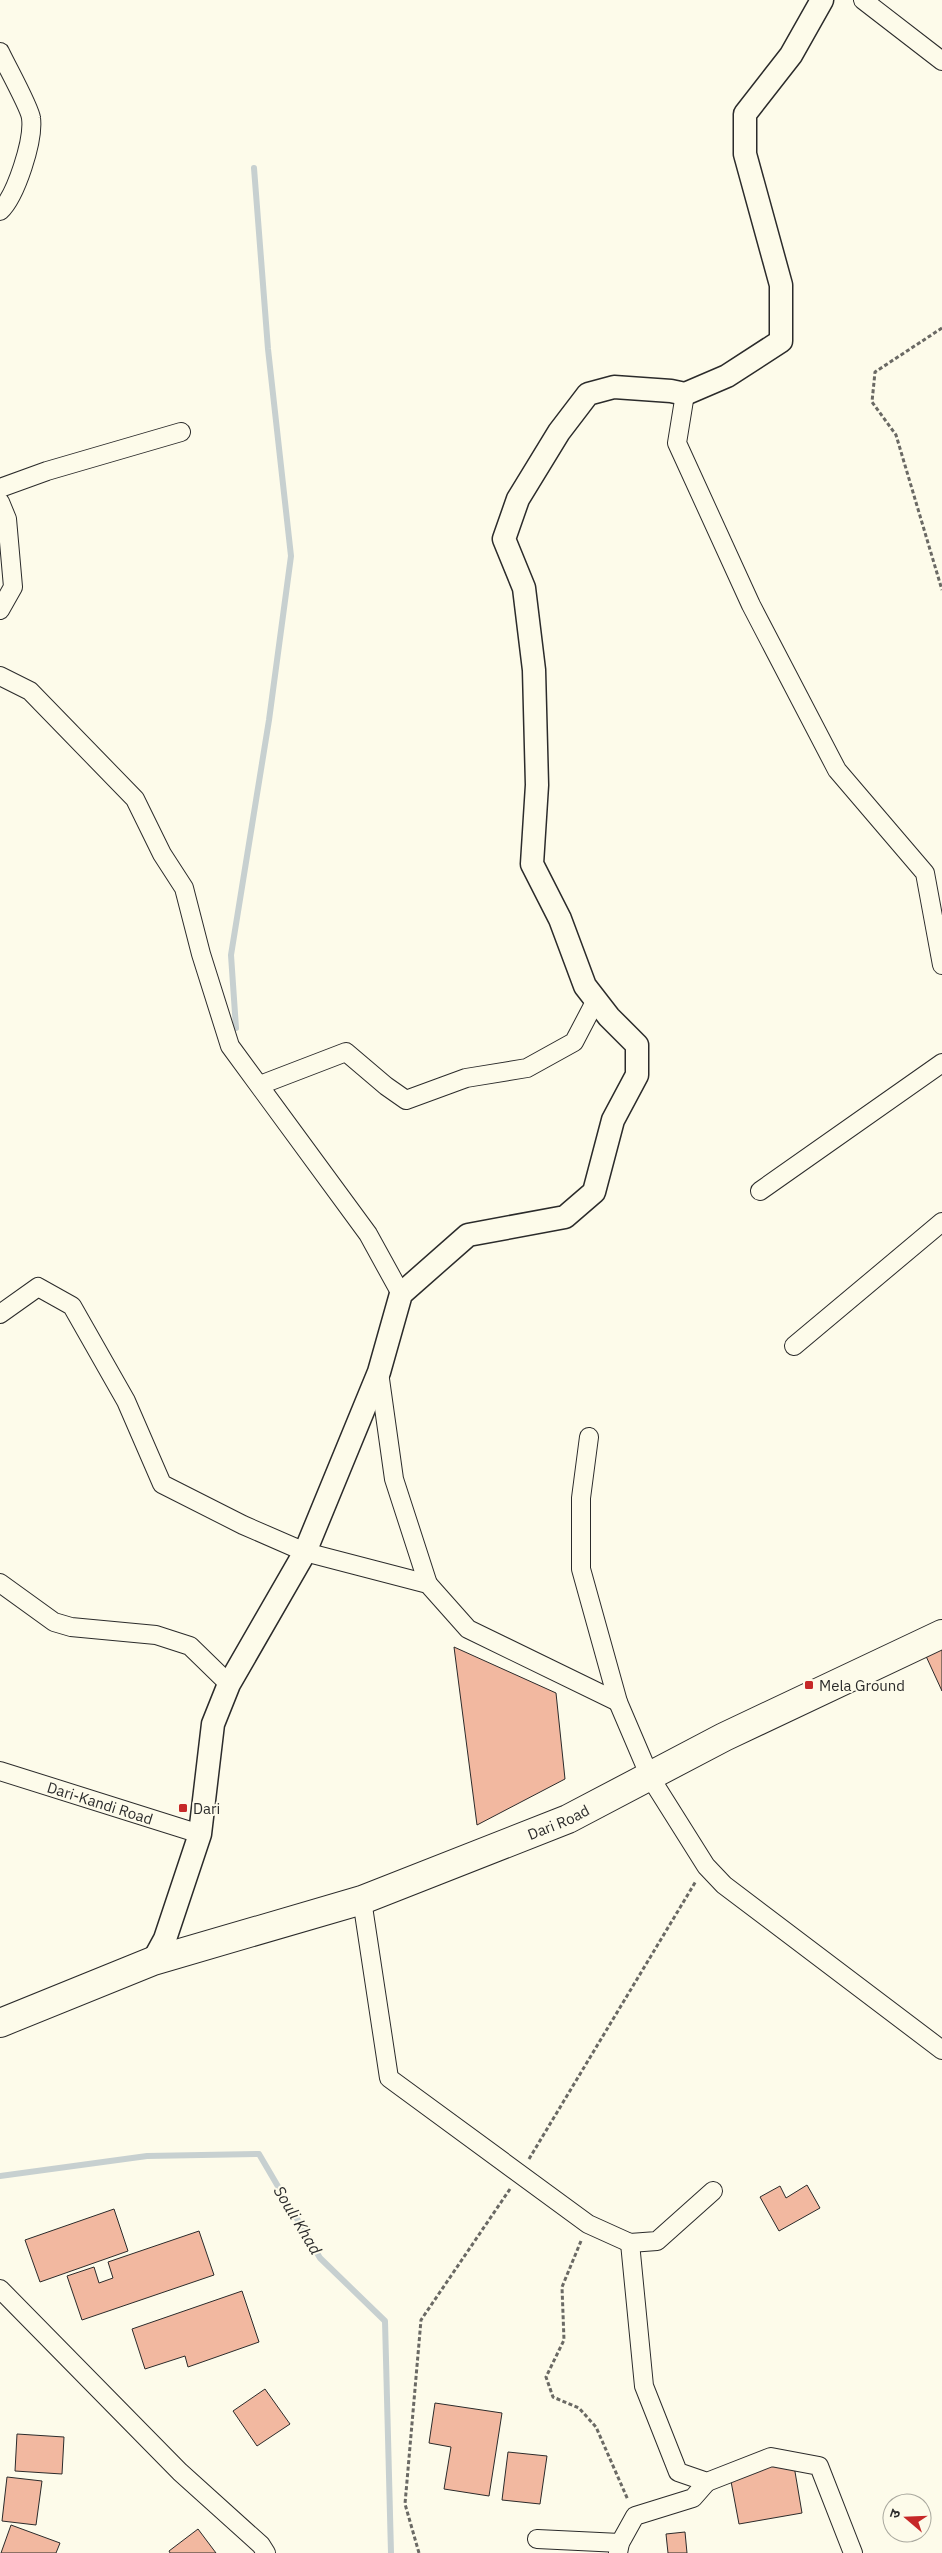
<svg xmlns="http://www.w3.org/2000/svg" width="942" height="2553" viewBox="0 0 942 2553" font-family="'IBM Plex Sans','Noto Sans Devanagari',sans-serif">
  <style>
    .lines { fill: none; stroke-linecap: round; stroke-linejoin: round }
    .stream { stroke: #c7d0d0; stroke-width: 6 }
    .building { fill: #f2b8a0; stroke: #2b2b2b }
    .minor-casing { stroke: #2b2b2b; stroke-width: 20 }
    .tertiary-casing { stroke: #2b2b2b; stroke-width: 25 }
    .primary-casing { stroke: #2b2b2b; stroke-width: 30 }
    .path { stroke: #6a6964; stroke-width: 3; stroke-dasharray: 4 2.5; stroke-linecap: butt }
    .minor { stroke: #fdfbea; stroke-width: 18 }
    .tertiary { stroke: #fdfbea; stroke-width: 22 }
    .primary { stroke: #fdfbea; stroke-width: 28 }
    .poi-dot { fill: #c62828; stroke: #fdfbea; stroke-width: 2 }
    .labels { text-anchor: middle; dominant-baseline: central; stroke-width: 4; stroke-linejoin: round; paint-order: stroke }
    .poi-label { font-size: 15px; fill: #2b2b2b; stroke: #fdfbea; text-anchor: start }
    .street-label { font-size: 15px; fill: #2b2b2b; stroke: #fdfbea }
    .water-label { font-size: 16px; font-style: italic; fill: #2b2b2b; stroke: #fdfbea }
  </style>
  <rect width="100%" height="100%" fill="#fdfbea"/>
  <g class="lines">
    <g class="stream">
      <path d="M236,1028L231,955L269,720L291,556L268,349L254,168"/>
      <path d="M0,2176L147,2156L259,2154L320,2258L385,2321L391,2553"/>
    </g>
  </g>
  <g class="building">
    <path d="M942,1646V1691L925,1654Z"/>
    <path d="M454,1647L556,1693L565,1779L477,1825Z"/>
    <path d="M807,2185L820,2208L779,2231L760,2197L780,2186L786,2198Z"/>
    <path d="M114,2209L128,2251L40,2282L25,2240Z"/>
    <path d="M199,2231L214,2275L82,2320L67,2276L94,2267L99,2283L113,2278L108,2262Z"/>
    <path d="M242,2291L259,2342L188,2367L185,2356L145,2369L132,2329Z"/>
    <path d="M265,2389L290,2424L257,2446L233,2411Z"/>
    <path d="M435,2403L502,2413L489,2496L444,2489L451,2447L429,2443Z"/>
    <path d="M17,2434L64,2437L62,2474L15,2471Z"/>
    <path d="M508,2452L547,2456L540,2504L502,2500Z"/>
    <path d="M793,2460L802,2513L739,2524L730,2476Z"/>
    <path d="M7,2477L42,2481L36,2525L2,2521Z"/>
    <path d="M11,2525L60,2543L56,2553H1Z"/>
    <path d="M198,2529L216,2553H170L169,2551Z"/>
    <path d="M685,2532L687,2553H668L666,2534Z"/>
  </g>
  <g class="lines">
    <defs>
      <g id="minor">
        <path d="M863,0L942,61"/>
        <path d="M0,52C6,65 30,108 31,118C34,140 16,196 0,211"/>
        <path d="M685,394L677,443L751,605L837,770L925,873L942,965"/>
        <path d="M0,488L47,471L181,432"/>
        <path d="M0,502L7,519L13,587L0,610"/>
        <path d="M0,676L30,691L135,799L162,854L184,888L201,954L230,1046L368,1234L401,1294"/>
        <path d="M260,1085L346,1052L386,1086L406,1100L466,1078L527,1068L574,1042L596,1000"/>
        <path d="M760,1191L942,1063"/>
        <path d="M0,1314L38,1287L72,1306L126,1401L162,1484L243,1525L305,1552L428,1584L468,1629L618,1702"/>
        <path d="M794,1346L942,1222"/>
        <path d="M379,1372L394,1479L428,1584"/>
        <path d="M589,1437L581,1498V1569L618,1702L650,1777L706,1866L724,1885L942,2050"/>
        <path d="M0,1583L54,1622L71,1627L156,1635L190,1646L229,1684"/>
        <path id="s1" d="M0,1771L200,1834"/>
        <path d="M362,1900L389,2078L588,2224L630,2243L657,2241L713,2191"/>
        <path d="M630,2243L644,2386L678,2472L707,2482L771,2457L819,2466L853,2553"/>
        <path d="M0,2289L180,2472L261,2545L266,2553"/>
        <path d="M537,2539L620,2543"/>
        <path d="M618,2553L620,2543L635,2516L693,2498L707,2482"/>
      </g>
      <path id="tertiary" d="M153,1961L165,1939L200,1834L213,1724L229,1684L305,1552L379,1372L401,1294L468,1235L565,1217L594,1192L613,1120L637,1075V1045L609,1017L585,986L560,919L532,864L537,785L534,670L524,588L504,539L518,499L559,432L588,394L614,387L671,391L685,394L727,376L781,341V285L745,154V114L791,55L822,0"/>
      <g id="primary">
        <path id="s2" d="M0,2023L153,1961L362,1900L568,1819L724,1737L942,1634"/>
      </g>
    </defs>
    <use href="#minor" class="minor-casing"/>
    <use href="#tertiary" class="tertiary-casing"/>
    <use href="#primary" class="primary-casing"/>
    <g class="path">
      <path d="M942,328L875,372L872,402L896,435L942,590"/>
      <path d="M529,2159L696,1881"/>
      <path d="M581,2241L562,2287L564,2340L546,2377L553,2397L579,2408L596,2427L628,2500"/>
      <path d="M419,2553L405,2504L421,2320L510,2189"/>
    </g>
    <use href="#minor" class="minor"/>
    <use href="#tertiary" class="tertiary"/>
    <use href="#primary" class="primary"/>
  </g>
  <g class="poi-dot">
    <rect x="804" y="1680" width="10" height="10" rx="2.5"/>
    <rect x="178" y="1803" width="10" height="10" rx="2.5"/>
  </g>
  <g class="labels">
    <g class="poi-label">
      <text x="819" y="1685">Mela Ground</text>
      <text x="193" y="1808">Dari</text>
    </g>
    <g class="street-label">
      <text stroke="none"><textPath href="#s1" startOffset="105">Dari-Kandi Road</textPath></text>
      <text stroke="none"><textPath href="#s2" startOffset="594">Dari Road</textPath></text>
    </g>
    <g class="water-label">
      <text transform="translate(298 2220) rotate(59)">Souli Khad</text>
    </g>
  </g>
  <g transform="translate(907 2518) rotate(289)"><circle r="24" fill="#fdfbea" stroke="#a9a89e"/>
  <path d="M0-4L9 19L0 12L-9 19Z" fill="#c62828"/>
  <text y="-8" font-size="14" font-weight="bold" text-anchor="middle" fill="#2b2b2b">उ</text>
  </g>
</svg>
